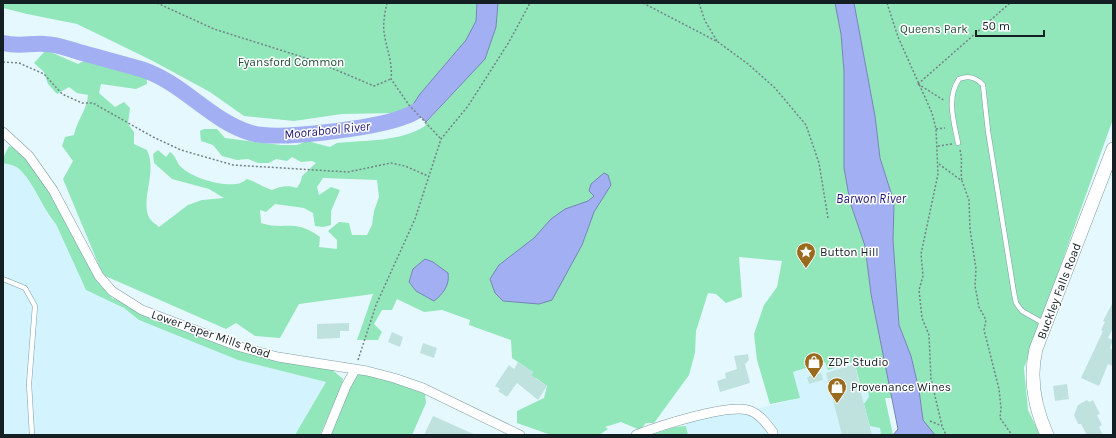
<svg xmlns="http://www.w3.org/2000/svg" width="1116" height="438" viewBox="0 0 1116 438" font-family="Karla,sans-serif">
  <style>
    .built { fill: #d3f4fe }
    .green { fill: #91e6ba; fill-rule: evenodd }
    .water { fill: #a2b0f3; stroke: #7784b5 }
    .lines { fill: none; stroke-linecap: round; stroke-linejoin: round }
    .river { stroke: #a2b0f3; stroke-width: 16 }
    .building { fill: #c0e2de }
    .lane-casing { stroke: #7e9ca5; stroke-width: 5.5 }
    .street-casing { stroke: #7e9ca5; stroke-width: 10 }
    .secondary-casing { stroke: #7e9ca5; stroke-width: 14 }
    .path { stroke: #738287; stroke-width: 1.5; stroke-dasharray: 2 2; stroke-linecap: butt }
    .lane { stroke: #fff; stroke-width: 4.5 }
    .street { stroke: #fff; stroke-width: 9 }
    .secondary { stroke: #fff; stroke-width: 13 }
    .labels { text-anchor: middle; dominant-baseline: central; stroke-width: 3; stroke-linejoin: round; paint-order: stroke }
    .park-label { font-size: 12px; fill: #224d38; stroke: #fff }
    .poi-label { font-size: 12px; fill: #131f23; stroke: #fff; text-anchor: start }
    .street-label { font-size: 12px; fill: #131f23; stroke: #fff }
    .water-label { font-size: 13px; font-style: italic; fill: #1d1676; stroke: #fff }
  </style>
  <rect width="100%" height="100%" fill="#e5f8fe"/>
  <g class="built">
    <path d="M3,163L17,166L30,182L49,217L56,224L86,290L124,308L139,320L238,360L326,382L295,435H3Z"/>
    <path d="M863,353L881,435H688L684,417L726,405L760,408L800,398L793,372Z"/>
  </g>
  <g class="green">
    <path d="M3,3H477L476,21L466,40L420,94L412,106L396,113L342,114L294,121L244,116L210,92L151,60L77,24L27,14L3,8Z"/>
    <path d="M498,3H835L841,34L844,71V168L850,202L865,246L871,294L892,398H885L893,435H881L880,428L870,426L864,404L869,397L868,389L861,388L855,364V353L853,362L828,370L825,362L793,372L800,398L770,404L757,360L754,334L764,305L777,287L782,261L739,257L742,297L726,303L716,294L708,293L696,331L695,353L689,375L654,423H646L640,430L621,422L605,427L608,429L599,435H551L517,423V411L544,398L547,386L536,378L530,377L533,372L512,358L511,340L469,325L470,320L442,310L424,312L397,299L392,310H382L374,324L382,332L378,340H357L373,294L299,304L280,338L255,336L236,323L226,329L103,275L63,179L73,161L62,146L65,137L74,135C77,120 87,110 88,95L77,93L69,87L57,94L48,84L44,72L34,63L46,50L78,64L91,57L146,75L147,84L136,89L101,84L99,93L115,107L124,102L130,108L128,124L134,132V144L147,150C158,173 139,201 150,219C152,222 157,225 159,227L188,205L202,200L224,198L209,189L172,179L154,163L153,154L158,150L166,157L170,152C176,156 176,161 180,166C192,178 220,186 236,184C240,184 244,181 247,179C257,182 263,187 272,190C281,186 288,185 297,188L301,181L302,176L316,163L312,161L301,162L292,157L287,161L276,159L269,163H258L248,159L237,160L222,156L213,145L201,141L200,131L204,129H217L225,138L281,145H297L307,141L330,147L337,143C366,140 400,142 425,126L426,123L485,57L496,27ZM323,178L377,180L379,197L374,211L372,225L367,235H352L349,223L339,222L328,231L337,240V249L319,247L320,237C294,218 285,231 261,223L260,210L266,212L275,204L304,208L313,213L315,226L323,227L331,225V211L340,190L331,187L319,195L317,187Z"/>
    <path d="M854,3H1113V119L1024,368L1028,410L1040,435H935L923,420L919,390L911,356L899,325L893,240L894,202L880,158L875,116Z"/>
    <path d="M9,146C42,155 86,269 112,298L249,351L330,368L343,379L342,385L320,435H295L326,382L238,360L139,320L124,308L86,290L56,224C41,207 35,183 18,168C14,165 7,164 3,163V158Z"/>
    <path d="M353,372L383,378L425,394L426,403L412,435H324Z"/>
    <path d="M686,426L688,435H651L675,427Z"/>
  </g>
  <g class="water">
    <path d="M477,3H498L496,27L485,59L426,122L412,106L420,94L466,40L476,21Z"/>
    <path d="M835,3H854L875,116L880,158L894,202L893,240L899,325L911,356L919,390L923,420L935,435H893L898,429L871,294L865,246L850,202L844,168V71L841,34Z"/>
    <path d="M604,173L608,175L611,185L594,212L582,245L552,300L539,304L503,301L495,293L490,279L499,265L534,238L551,219L565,209L588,201L594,196L589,191L591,184Z"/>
    <path d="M425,259L433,262L448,273C450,285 443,294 434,301L416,291L409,282L413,269Z"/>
  </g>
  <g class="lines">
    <path class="river" d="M3,43C19,47 30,43 45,44C58,44 71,50 83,53C104,59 124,64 144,70C184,84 211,121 251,133C279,141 372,128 401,118C413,114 425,107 434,98"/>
  </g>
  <g class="building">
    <path d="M1113,302V328L1108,338L1113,340L1110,348L1113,350V366L1108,364L1099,386L1081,378L1103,331L1101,330L1105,322L1103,321Z"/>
    <path d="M349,323V331H340V338L317,339V324Z"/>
    <path d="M392,332L403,337L400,347L388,342Z"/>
    <path d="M423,343L437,348L434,358L420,353Z"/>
    <path d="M748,354L749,360L745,364L750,383L720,392L717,381L726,378L725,373L737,369L734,356Z"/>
    <path d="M518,362L533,372L531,375L547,386L538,400L517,383L507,397L498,391L500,389L495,386L509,365L514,369Z"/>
    <path d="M855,364L860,389L872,435H842L826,373Z"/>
    <path d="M821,373L823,380L809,384L807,377Z"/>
    <path d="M1067,384L1069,399L1055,401L1053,386Z"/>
    <path d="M1087,400L1089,402L1093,400L1100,414L1097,415L1102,425L1099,427L1103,435H1087L1081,424H1078L1074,415L1078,405Z"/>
    <path d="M433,416L451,424L476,435H424Z"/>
  </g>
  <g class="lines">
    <defs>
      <g id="lane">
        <path d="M958,143C954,122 946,98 959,79C969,75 976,77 983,85L988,131L1014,293L1016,303L1022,311L1045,324"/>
        <path d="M3,279L25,288L35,306L29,384L32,435"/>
      </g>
      <g id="street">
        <path d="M3,132L29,156L53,190L99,276L112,291L142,310L237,346L278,357L367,371L394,378L423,388L520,435"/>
        <path d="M326,435L346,386L355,370"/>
        <path d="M636,435C659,426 726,404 748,410C759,413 766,423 773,432V435"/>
      </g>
      <path id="secondary" d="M1047,435C1035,408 1029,378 1036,349L1113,149"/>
    </defs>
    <use href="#lane" class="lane-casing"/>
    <use href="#street" class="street-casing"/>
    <use href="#secondary" class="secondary-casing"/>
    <g class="path">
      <path d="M157,3L214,29L315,61L374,86L391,79"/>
      <path d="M387,3C385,12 383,22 384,32C386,48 393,62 391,79L409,105L441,139"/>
      <path d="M643,3L718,42L748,64L775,88L806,125L819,163L828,218"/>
      <path d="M699,3L705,21L717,41"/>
      <path d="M887,3L898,37L932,113L936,129L938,174L921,254L923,276L919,290L922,318L929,335L931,379L942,426L946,435"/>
      <path d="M3,62L19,63L44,74L62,94L82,103H93L153,137L181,150L233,165L348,172L391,163L405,166L428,176"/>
      <path d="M918,84L1010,3"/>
      <path d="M918,84L945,101"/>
      <path d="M936,129L945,128"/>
      <path d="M938,146L952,144"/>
      <path d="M960,150C963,160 960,170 962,181"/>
      <path d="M939,164L962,181L969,200L970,229L976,269L975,286L979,307L986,320L984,330L999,389L1001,408L1000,418L1012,435"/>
      <path d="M358,360L376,305L415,219L441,139L468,106L509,42L530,3"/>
      <path d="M930,421L942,426"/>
    </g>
    <use href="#lane" class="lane"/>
    <use href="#street" class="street"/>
    <use href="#secondary" class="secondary"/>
  </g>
  <defs>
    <symbol id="sight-pin" viewBox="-11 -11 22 30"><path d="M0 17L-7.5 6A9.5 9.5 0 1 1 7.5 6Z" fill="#9a6b1d" stroke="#fff"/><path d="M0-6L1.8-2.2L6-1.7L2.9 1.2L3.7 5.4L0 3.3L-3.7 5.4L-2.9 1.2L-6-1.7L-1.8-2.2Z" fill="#fff"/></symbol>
    <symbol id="shop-pin" viewBox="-11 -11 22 30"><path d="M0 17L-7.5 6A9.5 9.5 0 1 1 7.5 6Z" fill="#9a6b1d" stroke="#fff"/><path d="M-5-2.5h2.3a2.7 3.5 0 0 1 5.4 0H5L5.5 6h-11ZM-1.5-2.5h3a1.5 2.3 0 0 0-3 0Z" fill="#fff"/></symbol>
  </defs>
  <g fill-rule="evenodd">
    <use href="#sight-pin" x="795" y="241" width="22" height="30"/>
    <use href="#shop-pin" x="803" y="351" width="22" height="30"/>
    <use href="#shop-pin" x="826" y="376" width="22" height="30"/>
  </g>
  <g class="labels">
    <g class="park-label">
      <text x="934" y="29">Queens Park</text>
      <text x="291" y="62">Fyansford Common</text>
    </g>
    <g class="poi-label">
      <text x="820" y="252">Button Hill</text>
      <text x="828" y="362">ZDF Studio</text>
      <text x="851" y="387">Provenance Wines</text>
    </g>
    <g class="street-label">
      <text transform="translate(1059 291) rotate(-69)">Buckley Falls Road</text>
      <text transform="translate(211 334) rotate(19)">Lower Paper Mills Road</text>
    </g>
    <g class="water-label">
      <text transform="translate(327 130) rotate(-6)">Moorabool River</text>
      <text x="871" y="198">Barwon River</text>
    </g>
  </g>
  <rect width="1116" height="438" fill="none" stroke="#131f23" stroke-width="8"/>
  <path d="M976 30v6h68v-6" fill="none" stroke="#131f23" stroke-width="2"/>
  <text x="982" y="30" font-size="12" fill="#131f23" stroke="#ffffff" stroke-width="3" paint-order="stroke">50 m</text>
</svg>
